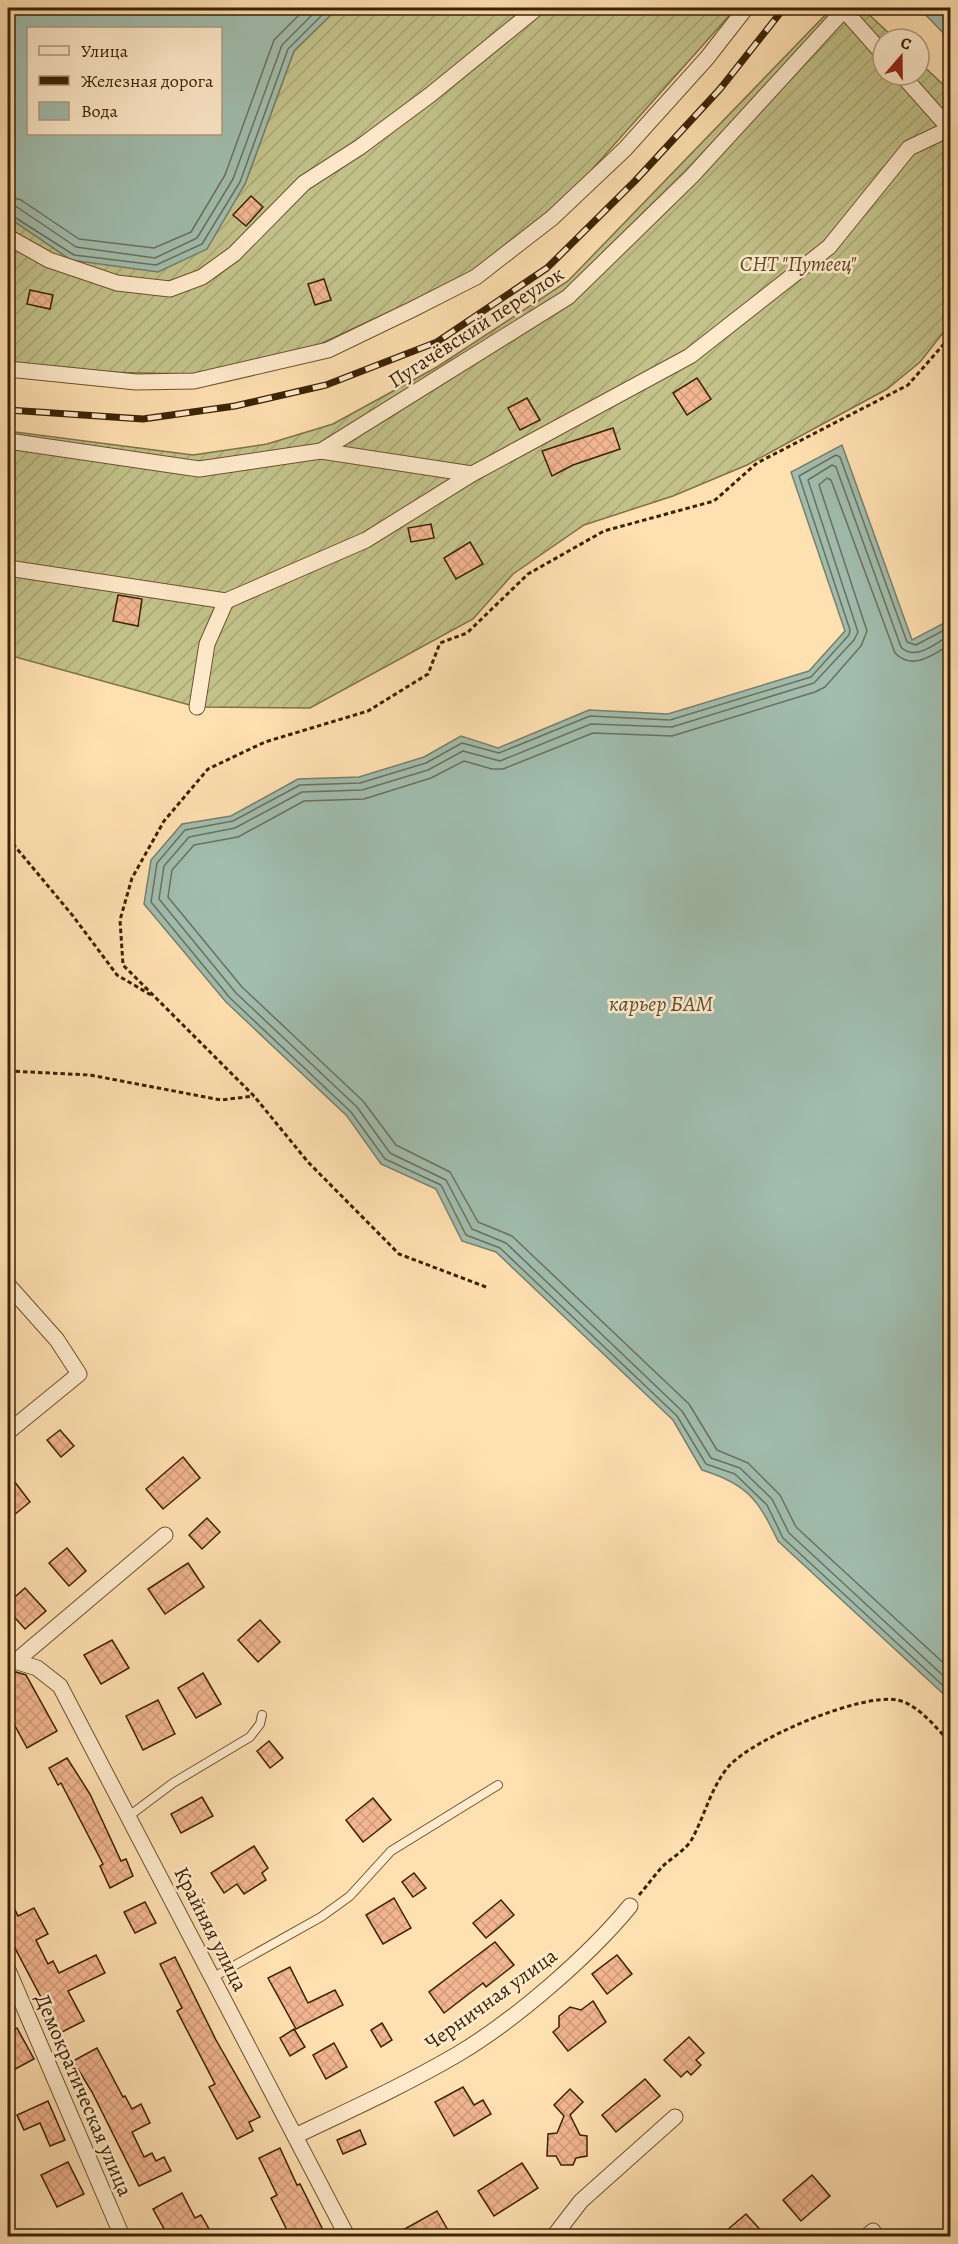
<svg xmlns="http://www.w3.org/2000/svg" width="958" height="2244" viewBox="0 0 958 2244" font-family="Alegreya,serif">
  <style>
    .garden { fill: url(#garden-furrows); stroke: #7e7246; stroke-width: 1.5 }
    .water { fill: #a0bdae; stroke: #787f6a; stroke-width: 1.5; fill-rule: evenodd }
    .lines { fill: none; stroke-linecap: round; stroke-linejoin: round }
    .shore { stroke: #6e7058; stroke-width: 1.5 }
    .building { fill: url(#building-cross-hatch); stroke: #3b2203; stroke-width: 1.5 }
    .service-casing { stroke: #6c522e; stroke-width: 10 }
    .minor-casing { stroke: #6c522e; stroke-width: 17 }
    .path { stroke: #3b2203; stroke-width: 3; stroke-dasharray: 4.5 3; stroke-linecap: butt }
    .service { stroke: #ffebcc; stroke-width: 8 }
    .minor { stroke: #ffebcc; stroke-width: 15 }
    .rail-casing { stroke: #3b2203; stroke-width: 7 }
    .rail { stroke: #ffebcc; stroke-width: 4.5; stroke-dasharray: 14; stroke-linecap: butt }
    .labels { text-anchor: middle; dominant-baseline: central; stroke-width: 5; stroke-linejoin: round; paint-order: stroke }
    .park-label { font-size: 21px; font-style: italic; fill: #5d4a25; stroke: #ffebcc }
    .street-label { font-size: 21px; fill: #3b2203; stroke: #ffebcc }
    .water-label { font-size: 22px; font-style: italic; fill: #595036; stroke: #ffebcc }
  </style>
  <defs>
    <pattern id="garden-furrows" width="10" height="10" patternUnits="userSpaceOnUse" patternTransform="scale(1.5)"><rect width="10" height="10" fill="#c2c28a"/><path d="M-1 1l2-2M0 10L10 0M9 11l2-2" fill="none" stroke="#a8a675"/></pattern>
    <pattern id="building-cross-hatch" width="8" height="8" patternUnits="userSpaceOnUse" patternTransform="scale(1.5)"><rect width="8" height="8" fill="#f1b58f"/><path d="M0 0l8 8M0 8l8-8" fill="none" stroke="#d09b7a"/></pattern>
  </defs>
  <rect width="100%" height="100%" fill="#ffe0b1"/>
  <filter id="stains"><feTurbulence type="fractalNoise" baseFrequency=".00333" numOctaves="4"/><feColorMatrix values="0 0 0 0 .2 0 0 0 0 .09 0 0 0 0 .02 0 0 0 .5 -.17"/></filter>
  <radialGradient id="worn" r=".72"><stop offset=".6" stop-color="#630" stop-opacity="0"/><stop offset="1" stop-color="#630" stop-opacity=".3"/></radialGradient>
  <g class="garden">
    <path d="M338,8H736L571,193L466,276L316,346L192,374L95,372L8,362V217L71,260L245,184L294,51Z"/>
    <path d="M832,8H862L895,39H883V75H919V62L950,91V324L920,362L887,389L747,465L673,496L584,525L513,574L473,619L310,708L197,707L8,655V431L193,455L267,444L333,424L437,367L568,281Z"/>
  </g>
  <g class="water">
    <path d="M8,8H338L294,51L245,184L207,249L158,272L71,260L8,217ZM28,28H220V134H28Z"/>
    <path d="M919,8H950V40Z"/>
    <path d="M842,445L912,640L950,620V1700L778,1541C758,1499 747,1484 702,1470L673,1420L496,1252L462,1241L436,1189L381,1164L347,1116L226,1002L144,904L151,860L182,824L231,816L298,779L359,777L424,757L461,736L498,748L589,710L668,714L809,671L845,631L791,472Z"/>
  </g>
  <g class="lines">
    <g class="shore">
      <path d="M8,196L21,200L79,239L154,248L191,232L225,175L274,40L306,8"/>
      <path d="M8,205L17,207L76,247L155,258L197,238L233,179L282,45L319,8"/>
      <path d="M8,213L74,255L156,265L202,244L240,182L288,49L329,8"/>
      <path d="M950,627L916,645L907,642L840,457L836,455L799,476L850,630L849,635L811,677L670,720L590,716L499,753L462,743L426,763L360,783L300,785L233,821L185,830L157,863L151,902L230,998L351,1112L385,1159L441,1185L466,1235L500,1248L677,1416L706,1464L735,1474L767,1505L783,1538L950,1692"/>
      <path d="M950,635C936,643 915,662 901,647L836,467L832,465L808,480L858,632L854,640L814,683L672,727L591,724L500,761L463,751L428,770L362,790L302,792L235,828L189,837L164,866L159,899L236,993L357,1107L390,1153L446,1180L472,1229L506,1243L682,1411L711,1458L740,1468L772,1499L789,1533L950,1682"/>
      <path d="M950,645C932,655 913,671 895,653L831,480L827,478L819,485L867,631L861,646L825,687L815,692L672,736L593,733L503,769H492L464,761L431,778L364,799L304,801L238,837L194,845L172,870L168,897L242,987L363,1101L396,1145L450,1172L478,1222L512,1236L689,1404L717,1450L748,1463L780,1495L796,1527L950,1669"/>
    </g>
  </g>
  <g class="building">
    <path d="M251,196L263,207L246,226L233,215Z"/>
    <path d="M324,279L331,300L315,305L308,284Z"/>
    <path d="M30,290L53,295L50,309L27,304Z"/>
    <path d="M697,378L711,399L687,415L673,393Z"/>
    <path d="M527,398L540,420L520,430L508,408Z"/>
    <path d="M613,428L620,449L573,465L552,476L542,451Z"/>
    <path d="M431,524L434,538L411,542L408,528Z"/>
    <path d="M470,542L483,564L456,579L444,558Z"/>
    <path d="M118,595L142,599L138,626L113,621Z"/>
    <path d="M60,1430L74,1446L61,1457L47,1440Z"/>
    <path d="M183,1457L200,1478L163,1509L146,1489Z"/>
    <path d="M8,1473L30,1502L8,1520Z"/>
    <path d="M207,1518L220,1532L202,1549L189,1535Z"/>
    <path d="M67,1548L86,1571L69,1586L49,1563Z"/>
    <path d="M188,1563L204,1587L165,1614L148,1589Z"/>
    <path d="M25,1588L46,1611L25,1629L8,1610V1603Z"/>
    <path d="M260,1620L280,1642L258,1662L238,1640Z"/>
    <path d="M112,1640L129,1668L101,1684L84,1655Z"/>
    <path d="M16,1672L26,1675L57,1731L27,1748L8,1713V1677Z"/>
    <path d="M203,1673L221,1704L196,1718L178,1688Z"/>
    <path d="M158,1700L175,1734L143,1750L126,1716Z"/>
    <path d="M269,1741L283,1758L270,1768L257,1751Z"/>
    <path d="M67,1758L90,1794L121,1861L126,1859L133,1876L110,1888L100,1866L103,1864L61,1783L58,1785L49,1768Z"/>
    <path d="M202,1797L213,1816L181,1833L171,1814Z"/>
    <path d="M373,1798L391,1820L363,1842L346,1820Z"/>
    <path d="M254,1846L268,1868L262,1873L266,1880L244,1894L237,1884L224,1893L211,1873Z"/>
    <path d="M414,1873L426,1888L413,1897L402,1882Z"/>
    <path d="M8,1895L18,1916L34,1908L48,1934L36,1940L48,1964L53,1961L59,1973L96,1955L105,1973L68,1991L84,2021L60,2033L8,1935Z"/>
    <path d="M394,1898L411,1928L383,1944L366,1915Z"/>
    <path d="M501,1900L514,1915L486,1938L473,1923Z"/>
    <path d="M145,1902L156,1923L135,1933L124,1912Z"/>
    <path d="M495,1942L514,1965L486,1987L483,1983L444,2013L429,1992Z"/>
    <path d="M617,1955L632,1974L607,1994L592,1974Z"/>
    <path d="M175,1957L216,2040L260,2117L249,2122L253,2131L237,2139L209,2087L215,2084L177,2011L182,2008L160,1964Z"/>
    <path d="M290,1967L308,2003L335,1990L343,2005L296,2029L268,1978Z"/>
    <path d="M593,2001L606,2022L568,2051L553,2032L559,2027V2016L570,2007L581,2010Z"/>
    <path d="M382,2023L392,2040L381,2047L371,2030Z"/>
    <path d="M17,2028L34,2059L8,2073V2034Z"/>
    <path d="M294,2029L305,2047L290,2056L280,2038Z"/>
    <path d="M689,2037L704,2053L696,2060L701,2065L691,2075L687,2071L681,2077L664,2060Z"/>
    <path d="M334,2043L347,2067L326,2079L313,2055Z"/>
    <path d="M97,2048L123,2097L125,2096L132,2109L141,2104L150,2123L132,2132L144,2157L152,2153L156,2161L164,2157L171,2171L139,2186L92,2092L73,2061Z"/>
    <path d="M645,2079L660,2096L616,2132L602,2115Z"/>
    <path d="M463,2087L474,2105L483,2100L491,2114L454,2136L435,2102Z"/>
    <path d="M570,2089L583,2102L570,2115L580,2135L587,2136V2156L576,2158L573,2165H561L556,2156H547L548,2134L557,2133L564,2116L554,2105Z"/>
    <path d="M48,2101L65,2140L50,2146L40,2123L24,2130L17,2115Z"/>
    <path d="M360,2130L366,2144L343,2154L337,2140Z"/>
    <path d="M280,2148L297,2185L300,2184L326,2236H290L271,2198L277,2195L259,2158Z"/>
    <path d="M68,2162L84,2194L57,2207L41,2175Z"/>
    <path d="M522,2163L538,2188L494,2216L478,2191Z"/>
    <path d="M812,2175L830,2196L801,2221L783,2200Z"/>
    <path d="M182,2193L195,2218L201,2215L209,2229L195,2236H168L153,2209Z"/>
    <path d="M437,2211L449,2232L441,2236H392Z"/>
    <path d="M746,2214L766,2236H720Z"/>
  </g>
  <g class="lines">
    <defs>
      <g id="service">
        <path d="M129,1816L173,1783L250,1737L260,1724L262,1715"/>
        <path d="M212,1978L321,1917L350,1896L391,1851L498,1785"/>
      </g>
      <g id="minor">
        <path d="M902,75L950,129"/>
        <path d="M8,237L49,260L117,283L170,289L202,277L234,254L304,183L360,147L430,95L537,8"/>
        <path d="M8,369L136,382L194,381L328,350L413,309L476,277L552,218L625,149L707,58L746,8"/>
        <path d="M8,441L199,469L321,451L568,297L692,176L844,10L883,54"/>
        <path d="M321,451L472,474"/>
        <path d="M8,568L226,601L366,540L472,474L690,356L829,247L909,148L949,129"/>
        <path d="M197,707L207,644L226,601"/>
        <path d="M8,1285L57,1340L79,1374L8,1432"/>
        <path d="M8,1659L37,1668L60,1686L347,2236"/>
        <path d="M16,1661L165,1535"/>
        <path d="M8,1970L122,2236"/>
        <path d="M295,2136C350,2110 405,2085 458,2054C515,2020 588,1957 630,1906"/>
        <path d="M554,2236L581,2201L675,2117"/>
        <path d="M867,2236L873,2231"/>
      </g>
    </defs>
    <use href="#service" class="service-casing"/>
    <use href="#minor" class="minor-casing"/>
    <g class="path">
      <path d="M8,838L73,916L117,975L151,995"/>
      <path d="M8,1071L90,1075L221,1100L254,1096"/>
      <path d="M486,1287L399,1254L308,1162L254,1096L123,965L120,920L132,878L164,821L208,769L265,742L368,711L428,674L440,643L467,633L528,574L604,531L714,501L757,463L908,385L950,337"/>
      <path d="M639,1895C647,1886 654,1876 662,1867C671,1858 686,1850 692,1839C705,1815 711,1787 729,1766C754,1738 861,1693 897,1700C918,1704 936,1728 950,1742"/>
    </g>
    <use href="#service" class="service"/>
    <use href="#minor" class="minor"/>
    <defs>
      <path id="rail" d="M8,410L143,419L235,406L326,385L437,342L547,268L635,181L720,89L784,8"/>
    </defs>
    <use href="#rail" class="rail-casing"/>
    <use href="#rail" class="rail"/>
  </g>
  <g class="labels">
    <g class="park-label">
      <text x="798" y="264">СНТ "Путеец"</text>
    </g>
    <g class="street-label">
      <text transform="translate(476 327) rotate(-33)">Пугачёвский переулок</text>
      <text transform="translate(211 1929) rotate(63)">Крайняя улица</text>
      <text transform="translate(491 1999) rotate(-36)">Черничная улица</text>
      <text transform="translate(84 2095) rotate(67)">Демократическая улица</text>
    </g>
    <g class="water-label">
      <text x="661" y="1004">карьер БАМ</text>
    </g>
  </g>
  <rect width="958" height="2244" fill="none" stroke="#ffe0b1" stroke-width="30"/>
  <rect x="9" y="9" width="940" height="2226" fill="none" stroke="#3b2203" stroke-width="3"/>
  <rect x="15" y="15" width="928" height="2214" fill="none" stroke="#3b2203" stroke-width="1.5"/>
  <rect x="27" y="27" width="195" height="108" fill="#ffebcc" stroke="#b19b7c" stroke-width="1.5"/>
  <rect x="39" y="46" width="30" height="9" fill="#ffebcc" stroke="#b19b7c" stroke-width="1.5"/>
  <text x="81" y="57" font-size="18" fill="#3b2203">Улица</text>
  <rect x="39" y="76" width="30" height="9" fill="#3b2203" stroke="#b19b7c" stroke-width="1.5"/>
  <text x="81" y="87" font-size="18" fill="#3b2203">Железная дорога</text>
  <rect x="39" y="102" width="30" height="18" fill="#a0bdae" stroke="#b19b7c" stroke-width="1.5"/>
  <text x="81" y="117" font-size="18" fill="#3b2203">Вода</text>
  <g transform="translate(901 57) rotate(20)"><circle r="28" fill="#ffebcc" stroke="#b19b7c" stroke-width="1.5"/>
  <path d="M0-4.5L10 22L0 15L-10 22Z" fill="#8f2418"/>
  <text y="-9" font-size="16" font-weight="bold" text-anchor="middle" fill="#3b2203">С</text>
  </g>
  <rect width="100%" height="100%" filter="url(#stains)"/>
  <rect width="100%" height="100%" fill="url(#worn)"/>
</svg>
